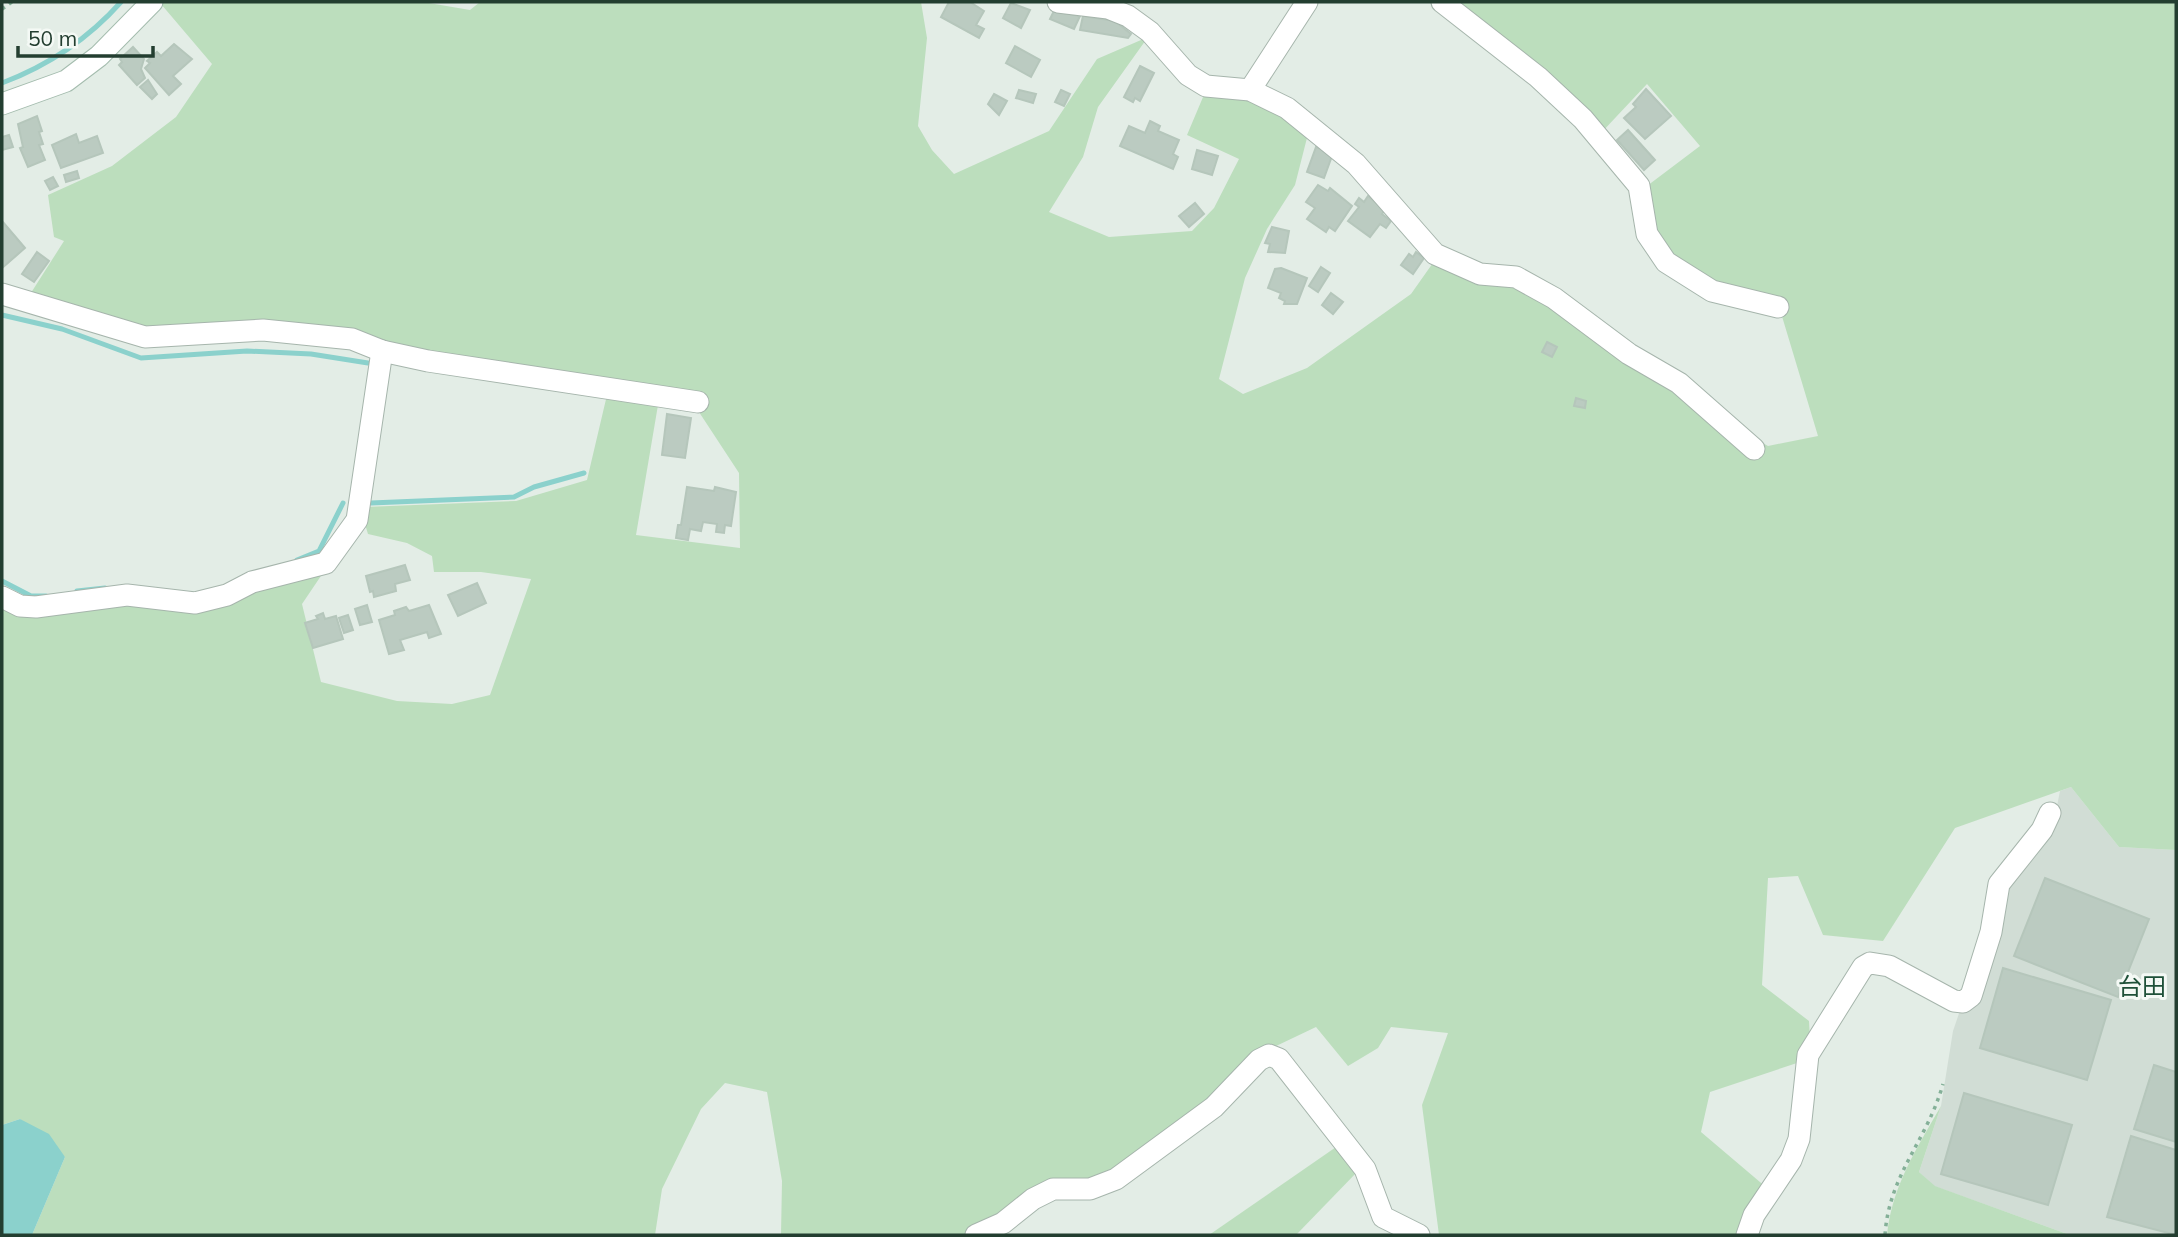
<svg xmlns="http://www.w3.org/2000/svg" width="2178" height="1237" font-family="Mulish,'Noto Sans JP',sans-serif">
<rect width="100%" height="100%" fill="#e3ede6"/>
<path fill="#d1ddd5" d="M2071,787L2119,847L2176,850V1235H2070L1934,1186L1919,1172L1941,1106L1953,1031L2003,885L2056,811L2060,791Z"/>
<g fill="#bcdebd">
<path d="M166,2H423L470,10L480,2H921L927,38L918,126L932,150L954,174L1049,131L1097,59L1148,37L1098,107L1083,157L1049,212L1109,237L1192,231L1214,208L1239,159L1187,135L1206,90L1243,94L1309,130L1295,185L1267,229L1245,278L1219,379L1243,394L1307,368L1411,294L1435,260L1530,292L1676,394L1768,446L1818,436L1781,313C1738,295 1674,277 1652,232C1646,220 1645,202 1643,189L1700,146L1647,84L1601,133L1453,2H2176V850L2119,847L2071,787L1955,828L1883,941L1823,935L1798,876L1768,878L1762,985L1809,1021L1810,1040L1803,1061L1710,1092L1701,1132L1767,1188L1742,1235H1439L1422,1105L1448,1033L1391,1027L1378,1048L1348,1066L1316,1027L1274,1047L1206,1109L1113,1174L968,1235H781L782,1181L767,1092L725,1083L701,1109L662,1189L655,1235H32L65,1157L20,1119L2,1125V602L131,599L183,607L329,564L302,604L321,682L397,701L452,704L490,695L531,579L481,572H434L432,556L407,543L368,534L364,521L365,507L516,501L587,480L607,395L658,405L636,535L740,548L739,473L699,412L419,352L142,329L29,296L64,241L54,237L48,195L112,166L176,117L212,64L161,4Z"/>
<path d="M1941,1106L1919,1172L1935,1186L2070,1235H1887C1892,1186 1917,1148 1941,1106Z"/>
<path d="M1339,1145L1359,1170L1296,1235H1209Z"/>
</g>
<path fill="#8bd1cc" d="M20,1119L49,1134L65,1157L32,1235H2V1125Z"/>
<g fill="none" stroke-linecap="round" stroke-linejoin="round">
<g stroke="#8bd1cc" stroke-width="5">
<path d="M2,83C47,66 89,38 121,2"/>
<path d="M2,315L62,329L141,358L247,351L311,354L368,363"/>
<path d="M371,503L514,497L534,487L584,473"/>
<path d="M297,560L319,551L343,503"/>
<path d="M2,581L31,596H46"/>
<path d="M77,591L105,588"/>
</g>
</g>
<g fill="#bbcbc1" stroke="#b5c6bb" stroke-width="2">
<path d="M949,2H970L984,11L976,25L984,29L979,38L941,17Z"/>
<path d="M1011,3L1030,10L1021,28L1003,18Z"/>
<path d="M1054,11L1080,16L1074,29L1050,19Z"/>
<path d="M1083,16L1115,21L1131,34L1128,38L1080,30Z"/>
<path d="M174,44L192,59L173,76L181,84L169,95L145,68L150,63L147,61L157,52L161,56Z"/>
<path d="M1015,46L1040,60L1031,77L1006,63Z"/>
<path d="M133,47L144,59L141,69L145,78L137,85L119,65L122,62L120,59Z"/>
<path d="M1140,66L1154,73L1140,101L1135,98L1133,102L1124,97Z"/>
<path d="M148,80L157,94L152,99L140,87Z"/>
<path d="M1646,89L1671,116L1645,139L1624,118L1636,107L1633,104Z"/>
<path d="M1019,90L1036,94L1033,103L1016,98Z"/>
<path d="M1061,90L1070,94L1064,106L1055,102Z"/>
<path d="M994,94L1007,101L999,115L988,104Z"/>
<path d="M37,116L42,131L39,132L43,144L39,145L45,160L28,167L20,148L23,147L18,124Z"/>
<path d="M1150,121L1160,126L1158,131L1179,140L1173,154L1178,157L1173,169L1120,146L1129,126L1145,133Z"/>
<path d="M1628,130L1655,160L1644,170L1617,140Z"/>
<path d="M76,134L79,143L97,136L103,153L61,168L52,145Z"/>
<path d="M9,135L13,147L2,150V137Z"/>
<path d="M1316,147L1333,153L1324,178L1307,172Z"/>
<path d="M1197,150L1218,156L1212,175L1192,169Z"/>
<path d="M77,171L79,178L66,182L64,175Z"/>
<path d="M53,177L58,186L50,190L45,181Z"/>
<path d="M1318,185L1328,191L1330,188L1352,206L1335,231L1329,227L1326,232L1307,219L1315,208L1306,202Z"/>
<path d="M1368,196L1385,210L1382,214L1391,221L1386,228L1380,224L1370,237L1348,221L1359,207L1355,204L1359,198L1364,202Z"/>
<path d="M1195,203L1204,214L1189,227L1179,216Z"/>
<path d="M2,221L25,248L2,268Z"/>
<path d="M1272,227L1289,231L1285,253L1268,252L1270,244L1265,243Z"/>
<path d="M37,252L49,261L34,282L22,274Z"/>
<path d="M1416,252L1424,258L1413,274L1401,265L1409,254L1413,257Z"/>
<path d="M1321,267L1330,273L1318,292L1309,286Z"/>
<path d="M1281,268L1307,278L1297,304H1284L1285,301L1279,298L1281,293L1268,288L1275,269Z"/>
<path d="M1331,293L1343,302L1333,314L1322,305Z"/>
<path d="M1547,342L1557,347L1552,357L1542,352Z"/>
<path d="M1576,398L1586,401L1585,408L1574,406Z"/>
<path d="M667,414L691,418L685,458L662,455Z"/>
<path d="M687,487L714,491L715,487L736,492L731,526L725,525L724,533L716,532L717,524L703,522L701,531L690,529L688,540L676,538L678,525H681Z"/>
<path d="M405,565L410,580L395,584L396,591L374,597L373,591L370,592L366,576Z"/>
<path d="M477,583L486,603L458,616L448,595Z"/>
<path d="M367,605L372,622L360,625L355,609Z"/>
<path d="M429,605L441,634L429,638L427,632L400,640L404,650L389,654L379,620L395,615L394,611L406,607L409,611Z"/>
<path d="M323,613L325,619L336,616L343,639L313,648L305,623L318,619L316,616Z"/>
<path d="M348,615L353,630L344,633L339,618Z"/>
<path d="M2045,878L2149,919L2118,997L2014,956Z"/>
<path d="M2003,968L2111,1000L2087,1080L1980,1048Z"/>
<path d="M2154,1065L2176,1072V1142L2134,1129Z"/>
<path d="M1964,1093L2072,1125L2048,1205L1941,1174Z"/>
<path d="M2131,1136L2176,1150V1235L2107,1217Z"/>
</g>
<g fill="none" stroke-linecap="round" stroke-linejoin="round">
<g stroke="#a6b5ac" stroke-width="23">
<g id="street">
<path d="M1058,2L1108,8L1128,16L1150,32L1188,75L1206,86L1250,90L1287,108L1356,164L1435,254L1480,274L1516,277L1554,298L1629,354L1679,383L1754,449"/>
<path d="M1442,2L1538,77L1583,119L1639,186L1647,234L1666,262L1712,291L1778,307"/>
<path d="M1250,90L1307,2"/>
<path d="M2,294L145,337L263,330L352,339L382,351L428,361L698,402"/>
<path d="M2,597L20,606L36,607L127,595L195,603L227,595L252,582L326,563L357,520L382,351"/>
<path d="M976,1235L1003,1223L1033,1199L1053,1189H1090L1116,1179L1214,1107L1259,1060L1269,1055L1279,1059L1365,1169L1383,1217L1419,1235"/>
<path d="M1747,1235L1754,1215L1791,1160L1799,1139L1808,1055L1863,967L1870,963L1889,966L1954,1001L1963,1002L1971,996L1991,932L1999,884L2042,830L2050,813"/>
</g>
</g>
<g stroke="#a4bcae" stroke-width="23">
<path id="secondary" d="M2,104L66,81L99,56L152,2"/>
</g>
<g stroke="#84b098" stroke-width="3.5" stroke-dasharray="3.5 5" stroke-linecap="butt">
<path d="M2,9L12,2"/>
<path d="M1885,1235C1889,1174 1927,1141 1943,1084"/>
</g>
<use href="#street" stroke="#fff" stroke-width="21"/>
<use href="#secondary" stroke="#fff" stroke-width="21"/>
</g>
<g text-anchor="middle" stroke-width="6" stroke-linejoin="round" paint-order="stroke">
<g font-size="24" fill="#1e5038" stroke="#f4f9f5">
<text x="2142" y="995">台田</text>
</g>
</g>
<rect width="2178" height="1237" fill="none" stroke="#233e30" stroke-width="7"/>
<path d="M18 46v10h135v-10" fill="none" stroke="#233e30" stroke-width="3.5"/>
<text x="28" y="46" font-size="21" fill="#233e30" stroke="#f4f9f5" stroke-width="5" paint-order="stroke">50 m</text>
</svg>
